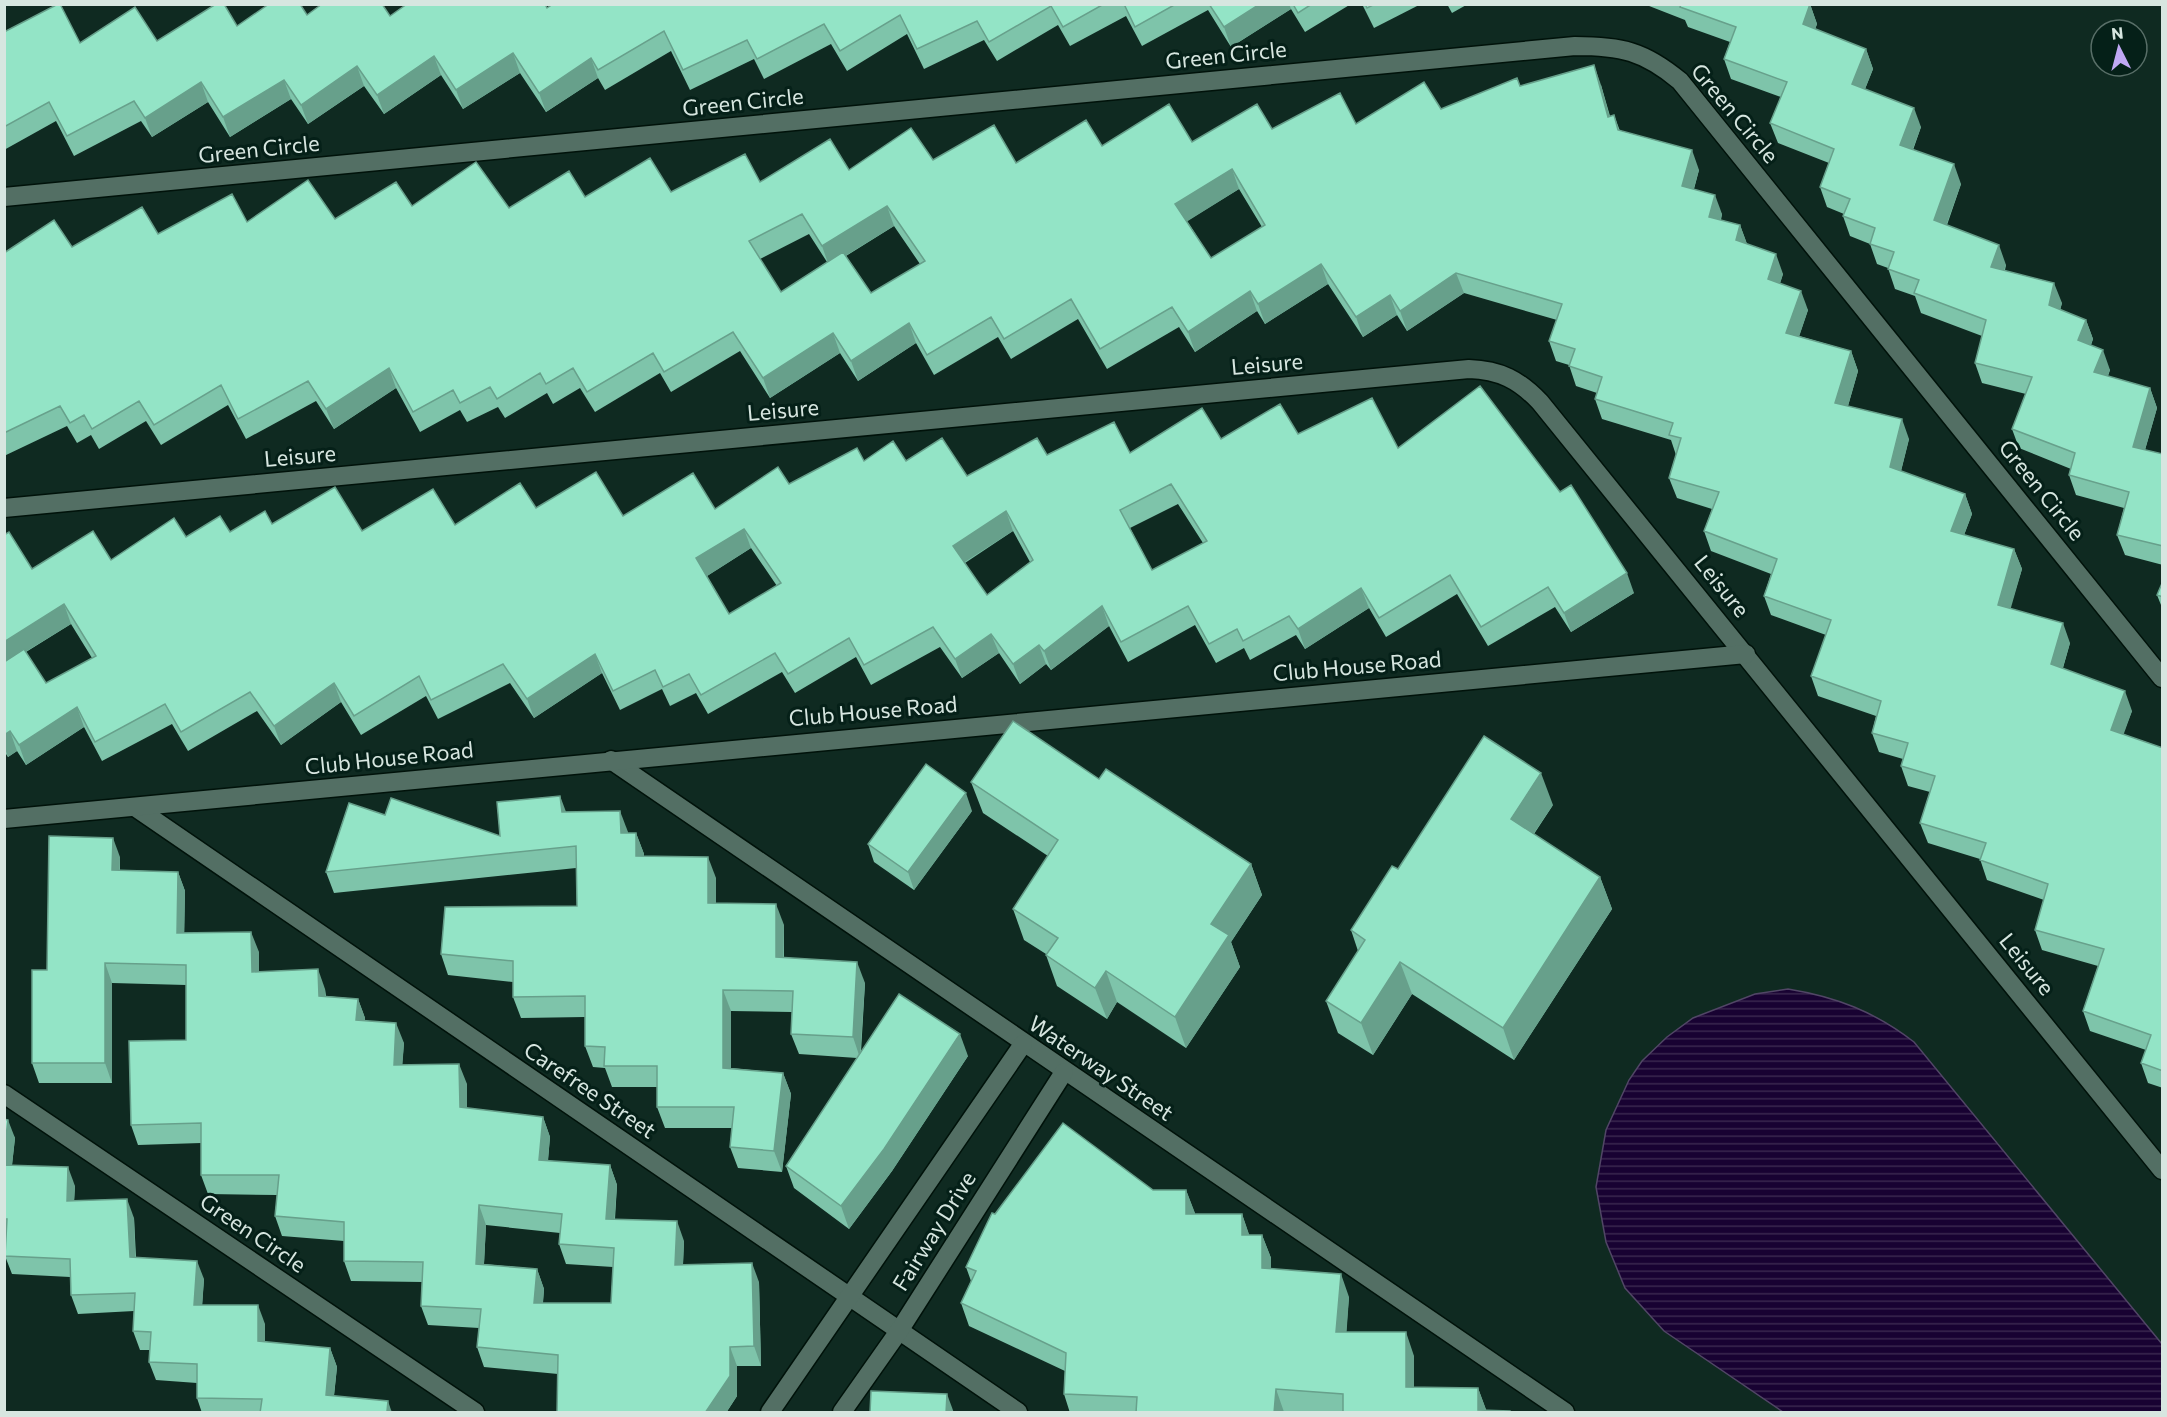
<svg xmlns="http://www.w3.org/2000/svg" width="2167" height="1417" font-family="Commissioner,sans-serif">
<defs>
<pattern id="water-rules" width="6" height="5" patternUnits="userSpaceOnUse" patternTransform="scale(1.5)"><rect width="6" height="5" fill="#180232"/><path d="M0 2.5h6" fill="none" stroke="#39274f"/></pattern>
</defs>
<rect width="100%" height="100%" fill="#0f2a21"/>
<path fill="url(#water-rules)" stroke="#514666" stroke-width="1.5" d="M1788,989C1837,997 1875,1012 1914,1042L2162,1344V1412H1783L1664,1331L1625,1288L1606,1242L1596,1187L1606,1130L1629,1080L1642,1061L1667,1037L1693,1018L1755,994Z"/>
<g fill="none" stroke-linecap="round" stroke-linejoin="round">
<g stroke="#00120a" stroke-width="21">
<g id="minor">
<path d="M4,197L1575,46C1621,46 1644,51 1680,81L2162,678"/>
<path d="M4,508L1469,369C1500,370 1519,380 1540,402L2162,1170"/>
<path d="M611,760L1565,1412"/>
<path d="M135,807L1018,1412"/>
<path d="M4,819L1746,654"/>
<path d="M4,1094L475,1412"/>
<path d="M770,1412L1023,1044"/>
<path d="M842,1412L899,1331L1064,1072"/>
</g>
</g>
<use href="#minor" stroke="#536f64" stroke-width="18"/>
</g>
<g fill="#7ec4aa" fill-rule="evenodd">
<path d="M553,4H1351L1305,32L1291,9L1231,47L1208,10L1142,46L1126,16L1070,46L1058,25L997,61L984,40L924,69L907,34L847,71L831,44L764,79L754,59L690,90L671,51L605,90L598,78L546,112L520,73L463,109L441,75L384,114L364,86L308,124L291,99L230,137L208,102L152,137L141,121L74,156L56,121L4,150V32L80,43L157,41L237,26L307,15L390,16L547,8Z"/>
<path d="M1362,4H1421L1374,28Z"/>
<path d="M1447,4H1468L1452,13Z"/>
<path d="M1644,4H1810L1817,24L1815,29L1866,49L1873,69L1865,89L1921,127L1913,150L1961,184L1947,225L2006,265L2005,270L2062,303L2060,310L2086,320L2093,339L2091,345L2110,370L2108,376L2150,388L2157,408L2145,450L2163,454V565L2125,555L2117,535L2124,508L2076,495L2069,475L2071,469L2019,448L2012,429L2026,394L1982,383L1975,363L1982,336L1921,313L1915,296L1895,289L1888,268L1877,264L1870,244L1850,236L1843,216L1844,214L1827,207L1820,187L1829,163L1778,143L1770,123L1781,97L1731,79L1724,59L1730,42L1688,27L1685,20Z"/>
<path d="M1601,85L1610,116L1614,115L1620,131L1699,170L1694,189L1722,214L1721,220L1740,225L1747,244L1783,274L1780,283L1808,310L1799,336L1851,351L1858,371L1848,406L1909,439L1901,471L1965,494L1972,514L1964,535L2014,549L2022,569L2010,608L2070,643L2063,668L2132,711L2123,734L2163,748V1088L2148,1083L2141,1063L2146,1050L2090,1031L2083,1011L2098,966L2042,950L2035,930L2044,900L1987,880L1980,859L1928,843L1920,823L1930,792L1908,786L1901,766L1903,759L1879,752L1872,733L1876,716L1818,696L1811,676L1826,635L1771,615L1764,596L1771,574L1711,551L1704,531L1712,509L1677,498L1669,478L1676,455L1671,440L1602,419L1595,399L1597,393L1576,386L1569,365L1556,361L1549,341L1557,320L1464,293L1407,331L1397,315L1363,337L1328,284L1265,324L1257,311L1195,352L1179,327L1107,369L1078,319L1011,359L998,337L934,375L916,343L858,381L840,353L770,398L740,351L671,392L660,373L595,412L580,388L553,404L547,393L505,418L498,407L467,422L460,410L420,432L396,388L334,429L316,401L246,439L228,405L161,445L146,421L99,449L91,435L77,443L67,426L4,456V253L72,247L158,234L247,222L335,219L412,206L509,208L585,197L671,192L933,160L1016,163L1102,146L1192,142L1272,129L1356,124L1441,109L1520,86ZM1239,189L1262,227L1211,258L1187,221ZM894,226L920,264L871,293L846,256ZM809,234L827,262L781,292L760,259Z"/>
<path d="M1298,434L1398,448L1634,593L1571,632L1555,607L1488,646L1457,594L1386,637L1369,608L1305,649L1296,635L1250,660L1244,648L1216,663L1195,625L1128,662L1109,626L1051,670L1046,664L1020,684L999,653L962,678L940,647L871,685L856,657L795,693L782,672L708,714L696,693L670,706L662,689L620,710L602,673L534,718L510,683L438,719L426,696L361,735L341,702L281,745L257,711L188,751L172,724L102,761L84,727L26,765L17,751L8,757L4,751V535L32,569L111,560L186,537L230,532L272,524L362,531L455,525L536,508L623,516L715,509L864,461H906L967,476L1047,455L1130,453L1221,439ZM1178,504L1203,543L1152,570L1130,528ZM1013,531L1030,562L987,595L965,563ZM751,548L777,586L729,614L707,576ZM71,624L92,658L46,683L26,652Z"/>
<path d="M2163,581V610L2157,595Z"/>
<path d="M1099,779L1251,864L1262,895L1231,942L1240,967L1186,1048L1117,1002L1107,1019L1057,986L1046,955V954L1024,940L1013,909L1048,856L983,813L971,782Z"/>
<path d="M1553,805L1534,834L1600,877L1612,909L1514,1060L1412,994L1373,1055L1338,1033L1326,1001L1358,951L1351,930L1398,869Z"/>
<path d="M972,811L914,890L874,862L868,844Z"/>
<path d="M566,812L628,832V833H636L644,854V856L716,878V903L784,925V958L865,983L861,1052L968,1056L892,1171L849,1229L794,1188L786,1166L857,1058L799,1054L791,1034L792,1012L731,1011V1068L783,1073L791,1094L782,1172L738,1168L730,1147L732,1128H665L657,1107V1087H612L605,1068L593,1067L585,1046V1017L521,1018L513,997V982L448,975L441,954L577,906L576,868L334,893L326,872L385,815L500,836Z"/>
<path d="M120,857V870L178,872L185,891L184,933L259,952V972L325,989L326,996L358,999L365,1018V1021L404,1043L402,1065L467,1084V1108L543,1117L550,1137L548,1161L610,1165L617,1185L615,1219L684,1241L683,1265L759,1282L761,1366H737V1396L726,1413H557L558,1374L484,1367L477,1347L479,1328L428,1325L421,1306L422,1282L351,1281L344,1261V1241L282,1236L275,1216L277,1195L208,1194L201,1175V1143L138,1145L131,1125L186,1040V985L112,983V1083H39L32,1063L47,970ZM486,1225L560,1233L559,1244L566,1264L613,1267L611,1303H543L544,1289L537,1269L484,1264Z"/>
<path d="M4,1119L15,1138L12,1165L75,1186L74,1201L134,1218L136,1257L204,1279L202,1305L265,1324V1342L330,1348L337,1367L334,1396L392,1412L402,1413H202L197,1398V1383L156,1380L149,1362L150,1350H140L133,1331L134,1311L78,1314L71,1295L70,1277L12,1274L5,1256L6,1237H4Z"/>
<path d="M1153,1190H1186L1195,1214H1242L1249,1235H1262L1271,1258V1268L1349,1297L1346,1332L1414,1356V1387L1478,1388L1486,1410L1511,1413H1070L1064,1394L1065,1371L969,1326L961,1303L971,1281L966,1267L995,1214Z"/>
</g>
<g fill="#67a08b">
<path d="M1260,4H1289L1291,9L1231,47L1224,27Z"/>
<path d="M1810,4L1817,24L1810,44L1803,24Z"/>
<path d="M1866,49L1873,69L1859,104L1852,84Z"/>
<path d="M513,53L520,73L463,109L456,90Z"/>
<path d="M434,56L441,75L384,114L377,95Z"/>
<path d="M591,58L598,78L546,112L539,93Z"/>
<path d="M1594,65L1601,85L1615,136L1608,117Z"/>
<path d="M357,66L364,86L308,124L301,105Z"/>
<path d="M284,80L291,99L230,137L223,117Z"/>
<path d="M201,82L208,102L152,137L145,118Z"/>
<path d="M1914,108L1921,127L1907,165L1900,145Z"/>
<path d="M1692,150L1699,170L1689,206L1682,186Z"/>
<path d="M1954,164L1961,184L1941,240L1934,220Z"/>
<path d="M1232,169L1239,189L1183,224L1175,204Z"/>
<path d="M1715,195L1722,214L1716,236L1709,217Z"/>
<path d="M887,206L894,226L829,266L822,246Z"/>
<path d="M1740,225L1747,244L1736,240Z"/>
<path d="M1999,245L2006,265L1998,286L1991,267Z"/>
<path d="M1776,254L1783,274L1775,299L1768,279Z"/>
<path d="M1321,264L1328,284L1265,324L1258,304Z"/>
<path d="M1456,273L1464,293L1407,331L1400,311Z"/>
<path d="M2054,283L2062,303L2056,325L2049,305Z"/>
<path d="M1250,291L1257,311L1195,352L1188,332Z"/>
<path d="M1801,291L1808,310L1794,352L1786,333Z"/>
<path d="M1390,295L1397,315L1363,337L1356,317Z"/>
<path d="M2086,320L2093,339L2085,360L2078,340Z"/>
<path d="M909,323L916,343L858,381L851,361Z"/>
<path d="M833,333L840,353L770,398L763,378Z"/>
<path d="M2103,350L2110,370L2101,392L2094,372Z"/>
<path d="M1851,351L1858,371L1843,423L1835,403Z"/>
<path d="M389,368L396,388L334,429L326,409Z"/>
<path d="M2150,388L2157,408L2140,467L2133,447Z"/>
<path d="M1902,419L1909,439L1897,487L1890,467Z"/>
<path d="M1965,494L1972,514L1958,551L1951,531Z"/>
<path d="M1006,511L1013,531L960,565L953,546Z"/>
<path d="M744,529L751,548L704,578L696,558Z"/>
<path d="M2014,549L2022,569L2006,625L1998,605Z"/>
<path d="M1627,573L1634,593L1571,632L1564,613Z"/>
<path d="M1361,588L1369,608L1305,649L1298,629Z"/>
<path d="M64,604L71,624L4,665V642Z"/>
<path d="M1102,606L1109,626L1051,670L1044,651Z"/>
<path d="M2063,623L2070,643L2058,684L2051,664Z"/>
<path d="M991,634L999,653L962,678L955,659Z"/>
<path d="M1039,645L1046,664L1020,684L1013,664Z"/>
<path d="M595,654L602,673L534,718L527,699Z"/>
<path d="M334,683L341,702L281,745L274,726Z"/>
<path d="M2125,691L2132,711L2118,750L2111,730Z"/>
<path d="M77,707L84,727L26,765L19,745Z"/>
<path d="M10,731L17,751L8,757L4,746V735Z"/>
<path d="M1541,773L1553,805L1522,851L1511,819Z"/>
<path d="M966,793L972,811L914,890L908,872Z"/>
<path d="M560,796L568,817L562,812Z"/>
<path d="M620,811L628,832L629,854L621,833Z"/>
<path d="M636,833L644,854V877L636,856Z"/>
<path d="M113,838L120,857L119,890L112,870Z"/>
<path d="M708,857L716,878V924L708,903Z"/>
<path d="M1251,864L1262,895L1231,942L1240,967L1186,1048L1175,1017L1211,924Z"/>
<path d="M178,872L185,891L184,953L177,933Z"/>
<path d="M1600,877L1612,909L1514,1060L1503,1028Z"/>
<path d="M776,904L784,925L783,978L776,957Z"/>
<path d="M251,932L259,952V992L252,972Z"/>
<path d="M857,962L865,983L860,1058L853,1037Z"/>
<path d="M1400,962L1412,994L1373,1055L1361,1023Z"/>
<path d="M105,963L112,983V1083L105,1063Z"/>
<path d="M318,969L325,989L326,1016L319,996Z"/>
<path d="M1106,971L1117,1002L1107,1019L1095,988Z"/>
<path d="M723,990L731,1011V1088L723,1068Z"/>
<path d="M358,999L365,1018L363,1040L356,1020Z"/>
<path d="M396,1023L404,1043L401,1085L394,1065Z"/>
<path d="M960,1034L968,1056L892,1171L849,1229L841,1206Z"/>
<path d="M459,1064L467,1084V1127L460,1107Z"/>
<path d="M783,1073L791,1094L782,1172L774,1151Z"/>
<path d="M543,1117L550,1137L546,1180L539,1160Z"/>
<path d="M8,1120L15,1138L10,1183L4,1168V1153Z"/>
<path d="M610,1165L617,1185L613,1239L606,1219Z"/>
<path d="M68,1167L75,1186L73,1220L67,1201Z"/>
<path d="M1186,1190L1195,1213V1238L1186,1214Z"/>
<path d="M127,1199L134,1218L136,1276L130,1257Z"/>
<path d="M479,1205L486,1225L483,1283L476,1264Z"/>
<path d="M1242,1214L1250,1237L1242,1235Z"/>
<path d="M677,1221L684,1241L682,1285L675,1265Z"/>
<path d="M1262,1235L1271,1258V1291L1262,1268Z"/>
<path d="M197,1261L204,1279L201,1324L194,1305Z"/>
<path d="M752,1263L759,1282L761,1366L754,1346Z"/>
<path d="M537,1269L544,1289L541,1323L534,1303Z"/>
<path d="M1341,1274L1349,1297L1345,1355L1336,1332Z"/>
<path d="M258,1305L265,1324V1360L258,1341Z"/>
<path d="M1406,1332L1414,1356V1410L1406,1387Z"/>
<path d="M730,1347L737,1366V1396L726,1413H705Z"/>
<path d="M330,1348L337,1367L332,1413L326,1395Z"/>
<path d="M1478,1388L1487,1412L1478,1410Z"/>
<path d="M1276,1389L1284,1412V1413H1274Z"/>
<path d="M947,1394L954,1413H946Z"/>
<path d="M388,1401L392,1413L387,1411Z"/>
</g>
<g fill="#93e4c6" stroke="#67a08b" stroke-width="1.5" fill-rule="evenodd">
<path d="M58,4H60L80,43L135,7L157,41L216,4H224L237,26L269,4H300L307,15L322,4H382L390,16L407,4H545L547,8L553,4H1104L1063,27L1051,6L989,42L977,21L917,49L900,15L840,51L824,24L757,59L747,40L683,70L664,31L598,70L591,58L539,93L513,53L456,90L434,56L377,95L357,66L301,105L284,80L223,117L201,82L145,118L134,101L67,136L49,102L4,127V32Z"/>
<path d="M1124,4H1176L1135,27Z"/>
<path d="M1209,4H1260L1224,27Z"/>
<path d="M1293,4H1312L1298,13Z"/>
<path d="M1365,4H1375L1367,8Z"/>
<path d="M1681,4H1810L1803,24L1866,49L1852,84L1914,108L1900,145L1954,164L1934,220L1999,245L1991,267L2054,283L2049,305L2086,320L2078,340L2103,350L2094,372L2150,388L2133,447L2163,454V546L2117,535L2129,492L2069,475L2075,453L2012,429L2032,377L1975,363L1986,320L1914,293L1919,280L1888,269L1894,252L1870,244L1875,228L1843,216L1850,199L1820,187L1834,149L1770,123L1787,82L1724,59L1736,27L1680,7Z"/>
<path d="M1594,65L1608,117L1614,115L1618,130L1692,150L1682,186L1715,195L1709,217L1740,225L1736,240L1776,254L1768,279L1801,291L1786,333L1851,351L1835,403L1902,419L1890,467L1965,494L1951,531L2014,549L1998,605L2063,623L2051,664L2125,691L2111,730L2163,748V1071L2141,1063L2151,1035L2083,1011L2104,949L2035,930L2048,884L1980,860L1986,843L1920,823L1935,776L1901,766L1908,743L1872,733L1881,701L1811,676L1831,620L1764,596L1777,559L1704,531L1719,492L1669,478L1681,438L1669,435L1673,423L1595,399L1602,377L1569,366L1575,349L1549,341L1562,304L1456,273L1400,311L1390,295L1356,317L1321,264L1258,304L1250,291L1188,332L1172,307L1100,349L1071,299L1004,339L991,317L927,355L909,323L851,361L833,333L763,378L733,332L664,372L653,353L587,392L573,368L546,384L540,373L497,399L490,387L460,403L453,390L413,412L389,368L326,409L308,381L238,419L221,385L154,425L139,401L92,429L84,415L70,423L60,406L4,433V253L54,220L72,247L142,207L158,234L232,194L247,222L308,180L335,219L396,182L412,206L476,162L509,208L569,171L585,197L650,158L671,192L745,154L760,182L830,139L849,170L911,128L933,160L994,125L1016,163L1086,120L1102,146L1169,104L1192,142L1257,104L1272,129L1340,93L1356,124L1424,82L1441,109L1517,78L1520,86ZM1232,169L1265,225L1211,258L1175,204ZM887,206L925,261L871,293L843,252L781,292L749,241L802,214L822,246Z"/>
<path d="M1480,386L1560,492L1571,485L1627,573L1564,613L1548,587L1481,627L1450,575L1379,618L1361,588L1298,629L1289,616L1243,641L1237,629L1209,644L1188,606L1121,642L1102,606L1044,651L1039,645L1013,664L991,634L955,659L933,627L864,665L849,638L788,674L775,653L701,695L689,674L663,687L655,670L613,691L595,654L527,699L503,664L431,700L419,676L354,716L334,683L274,726L250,692L181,732L165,704L95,742L77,707L19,745L10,731L4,735V662L24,649L46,683L96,656L64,604L4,642V535L9,532L32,569L93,531L111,560L174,518L186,537L220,516L230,532L265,511L272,524L335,487L362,531L433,489L455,525L520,483L536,508L596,472L623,516L693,473L715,509L778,467L789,484L857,448L864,461L893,441L906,461L942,438L967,476L1037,438L1047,455L1114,422L1130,453L1202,408L1221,439L1280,404L1298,434L1372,398L1398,448ZM1171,484L1207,541L1152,570L1120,510ZM1006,511L1033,560L987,595L953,546ZM744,529L781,583L729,614L696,558Z"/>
<path d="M2163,581V597L2157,595Z"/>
<path d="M1013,721L1099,779L1106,769L1251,864L1211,924L1229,935L1175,1017L1106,971L1095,988L1046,955L1058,938L1013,909L1058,840L971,782Z"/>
<path d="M1484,736L1541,773L1511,819L1600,877L1503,1028L1400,962L1361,1023L1326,1001L1365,940L1351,930L1392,866L1398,869Z"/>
<path d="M926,764L966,793L908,872L868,844Z"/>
<path d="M560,796L562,812L620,811L621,833H636V856L708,857V903L776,904V957L857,962L853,1037L791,1034L793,991L723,990V1068L783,1073L774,1151L730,1147L734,1107H657V1066H604L605,1047L585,1046V996L513,997V961L441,954L445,907L577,906L576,846L326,872L349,803L385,815L391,798L500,836L497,802Z"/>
<path d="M49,836L113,838L112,870L178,872L177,933L251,932L252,972L318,969L319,996L358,999L356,1020L396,1023L394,1065L459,1064L460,1107L543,1117L539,1160L610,1165L606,1219L677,1221L675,1265L752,1263L754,1346L730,1347V1376L705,1413H557L558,1355L477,1347L481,1309L421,1306L423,1262L344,1261V1222L275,1216L279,1175H201V1123L131,1125L129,1041L186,1040V965L105,963V1063H32V970H47ZM479,1205L562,1214L559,1244L614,1248L611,1303H534L537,1269L476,1264Z"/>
<path d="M899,994L960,1034L884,1149L841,1206L786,1166Z"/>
<path d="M4,1119L8,1120L4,1153Z"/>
<path d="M1063,1123L1153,1190H1186V1214H1242V1235H1262V1268L1341,1274L1336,1332H1406V1387L1478,1388V1410L1510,1411V1413H1343V1394L1276,1389L1274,1413H1136L1137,1397L1064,1394L1066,1353L961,1303L976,1271L966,1267L992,1213L995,1214Z"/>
<path d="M4,1165L68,1167L67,1201L127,1199L130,1257L197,1261L194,1305H258V1341L330,1348L326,1395L388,1401L387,1411L402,1413H260L262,1399L197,1398V1364L149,1362L151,1332L133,1331L135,1293L71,1295L70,1259L5,1256L7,1219H4Z"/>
<path d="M871,1391L947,1394L946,1413H870Z"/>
</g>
<g text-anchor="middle" stroke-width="6" stroke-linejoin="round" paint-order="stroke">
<g font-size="22" fill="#d7e6e0" stroke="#052018">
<text transform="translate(1226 55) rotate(-6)" y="8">Green Circle</text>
<text transform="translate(743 102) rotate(-6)" y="8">Green Circle</text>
<text transform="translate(1735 113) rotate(50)" y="8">Green Circle</text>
<text transform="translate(259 149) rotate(-6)" y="8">Green Circle</text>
<text transform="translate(1267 364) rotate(-5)" y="8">Leisure</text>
<text transform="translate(783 410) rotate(-5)" y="8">Leisure</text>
<text transform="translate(300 456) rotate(-5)" y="8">Leisure</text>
<text transform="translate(2042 490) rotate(51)" y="8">Green Circle</text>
<text transform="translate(1722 586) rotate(51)" y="8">Leisure</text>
<text transform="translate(1357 666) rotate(-5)" y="8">Club House Road</text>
<text transform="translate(873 711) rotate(-5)" y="8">Club House Road</text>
<text transform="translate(389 758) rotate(-6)" y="8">Club House Road</text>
<text transform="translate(2027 964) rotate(51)" y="8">Leisure</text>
<text transform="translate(1101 1068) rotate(34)" y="8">Waterway Street</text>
<text transform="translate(590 1090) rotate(34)" y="8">Carefree Street</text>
<text transform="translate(934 1231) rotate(-58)" y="8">Fairway Drive</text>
<text transform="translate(253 1233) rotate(34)" y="8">Green Circle</text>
</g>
</g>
<rect width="2167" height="1417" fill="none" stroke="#d7e6e0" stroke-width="12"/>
<g transform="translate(2119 48) rotate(354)"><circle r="28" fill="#052018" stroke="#596f68" stroke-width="1.5"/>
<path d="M0-4.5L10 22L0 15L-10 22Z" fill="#c0a8f4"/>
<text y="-9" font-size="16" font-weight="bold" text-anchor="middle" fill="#d7e6e0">N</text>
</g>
</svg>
